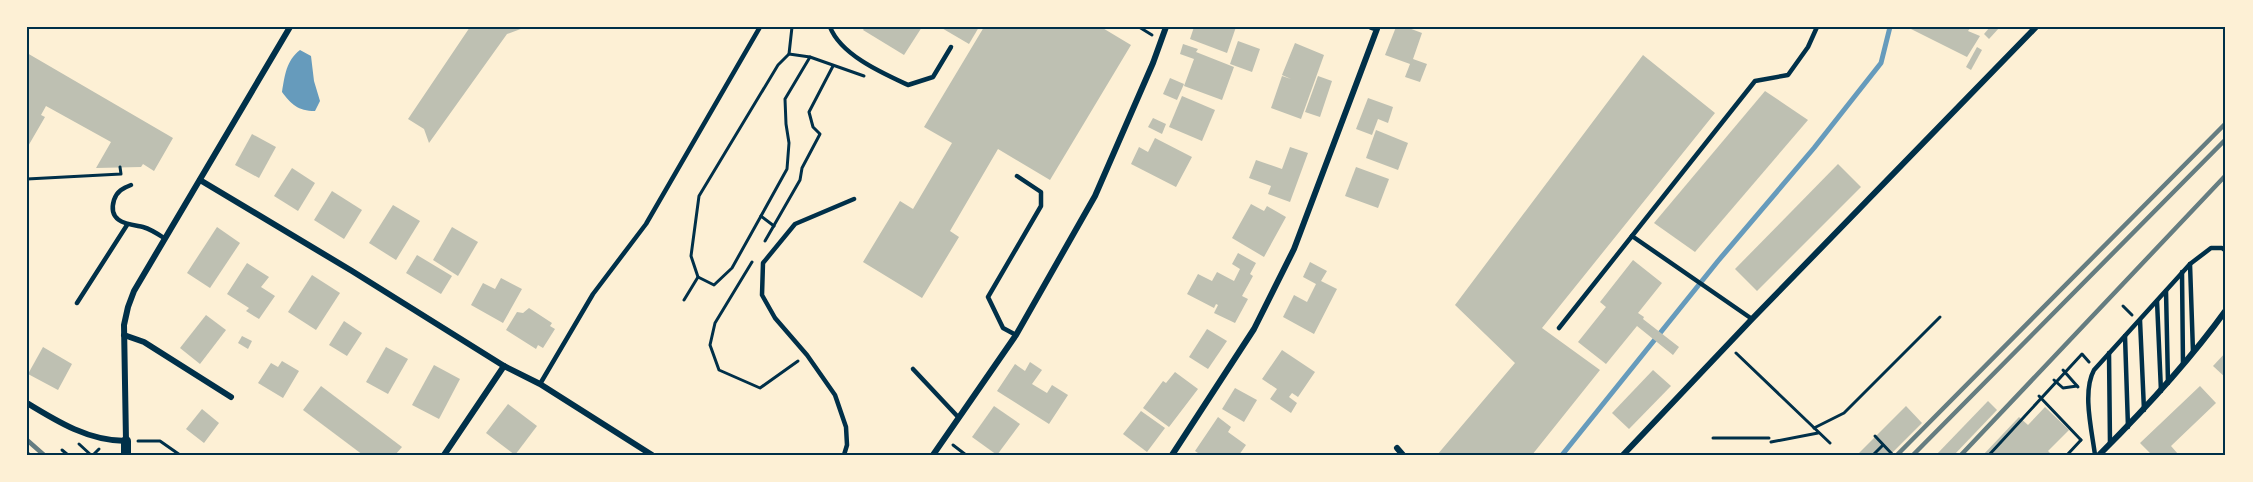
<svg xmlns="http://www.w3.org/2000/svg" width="2253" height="482" font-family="'Nunito Sans',sans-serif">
<rect width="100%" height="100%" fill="#fdf0d5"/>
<path fill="#669bbc" d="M300,50L311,56L314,81L320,101L315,111C298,111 291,104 282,92C285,75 286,61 300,50Z"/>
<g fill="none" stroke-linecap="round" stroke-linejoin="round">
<path stroke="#669bbc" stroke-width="5" d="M1562,455L1718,261L1814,148L1881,63L1890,27"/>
</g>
<g fill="#bec0b2">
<path d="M470,27H526L507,34L429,143L424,129L408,119Z"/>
<path d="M865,27H922L904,55L863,30Z"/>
<path d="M940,27H979L969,44Z"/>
<path d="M984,27H1101L1131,45L1050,180L998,149L950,231L959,237L922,298L863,262L900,201L913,209L952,143L924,127Z"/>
<path d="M1194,27H1236L1227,53L1190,39Z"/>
<path d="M1396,27H1406L1422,33L1413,59L1427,64L1420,82L1405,77L1410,64L1385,55Z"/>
<path d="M1907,27H1971L1968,31L1980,36L1967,57Z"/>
<path d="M1990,27H2000L1989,39L1984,34Z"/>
<path d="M1238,41L1260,49L1252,72L1230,64Z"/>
<path d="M1295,43L1324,55L1301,119L1271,108L1282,76L1291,79L1282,75Z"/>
<path d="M1183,44L1198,49L1196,52L1234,67L1222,100L1184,86L1194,59L1180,54Z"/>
<path d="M1977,47L1982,50L1971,70L1966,67Z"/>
<path d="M27,53L173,138L154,171L143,164L141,167L96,168L111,142L46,106L41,115L45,117L27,148Z"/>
<path d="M1643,55L1715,113L1542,328L1600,370L1532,455H1437L1515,363L1455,305Z"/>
<path d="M1318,76L1332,81L1320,117L1305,112Z"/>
<path d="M1170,78L1184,84L1177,100L1163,94Z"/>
<path d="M1765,91L1808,120L1695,252L1654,223Z"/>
<path d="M1182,96L1215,110L1202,141L1169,127Z"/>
<path d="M1368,98L1393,107L1388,123L1378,119L1372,135L1356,129Z"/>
<path d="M1153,118L1166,124L1162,134L1148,127Z"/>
<path d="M1376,130L1408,143L1398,170L1366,158Z"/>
<path d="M252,134L276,147L259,178L235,165Z"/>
<path d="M1155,138L1192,157L1176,187L1131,164L1139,147L1148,152Z"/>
<path d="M1290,147L1308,153L1290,202L1268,194L1271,186L1249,178L1256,160L1282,169Z"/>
<path d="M1838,164L1861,187L1757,291L1735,269Z"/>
<path d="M1356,167L1389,179L1378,208L1345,196Z"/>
<path d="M292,168L315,183L298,211L274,196Z"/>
<path d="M332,191L362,210L344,239L314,220Z"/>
<path d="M1251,204L1264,211L1267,206L1286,217L1264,257L1232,238Z"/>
<path d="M393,205L420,221L396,260L369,243Z"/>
<path d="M217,227L240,243L210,288L187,273Z"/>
<path d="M452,227L478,242L458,276L433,260Z"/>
<path d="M1238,253L1256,263L1250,274L1253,276L1242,296L1248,299L1235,323L1214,313L1218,305L1216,304L1214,308L1187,294L1198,274L1212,281L1217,272L1234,281L1240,269L1232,264Z"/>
<path d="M417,255L452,276L441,294L406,273Z"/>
<path d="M1633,260L1662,283L1638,313L1644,317L1643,319L1679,347L1673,355L1637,326L1606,364L1578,342L1606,307L1600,302Z"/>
<path d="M1310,262L1327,271L1321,281L1337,289L1314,334L1283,317L1294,295L1307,302L1316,284L1303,277Z"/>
<path d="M247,263L269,277L261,287L275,296L259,319L246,311L249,308L227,294Z"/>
<path d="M312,275L340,293L316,330L288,312Z"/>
<path d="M501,278L522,289L503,323L471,305L483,283L495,289Z"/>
<path d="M529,308L552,323L550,326L555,329L543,348L538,345L536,349L506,330L517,312L523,313Z"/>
<path d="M206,315L226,330L200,364L180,348Z"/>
<path d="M344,321L362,333L347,356L329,345Z"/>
<path d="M1207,329L1227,341L1208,369L1189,357Z"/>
<path d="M242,336L252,341L248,349L238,343Z"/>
<path d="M43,347L72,364L58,390L28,374Z"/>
<path d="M386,347L408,359L388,394L366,382Z"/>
<path d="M1282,350L1315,372L1298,397L1292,393L1289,397L1297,403L1291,413L1270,399L1277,389L1262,379Z"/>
<path d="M2226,352V378L2213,366Z"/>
<path d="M282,361L299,371L283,398L258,383L271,363L278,367Z"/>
<path d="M1030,362L1042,370L1032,384L1047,393L1052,385L1068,395L1049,424L997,391L1015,364L1025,371Z"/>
<path d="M434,365L460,379L439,419L412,405Z"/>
<path d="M1653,370L1671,386L1629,429L1612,413Z"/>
<path d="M1175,372L1198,389L1169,427L1143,408L1163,381L1166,383Z"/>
<path d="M321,386L402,447L395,455H363L303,410Z"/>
<path d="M2200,386L2216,403L2171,446L2178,454L2177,455H2152L2140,443Z"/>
<path d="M1235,388L1257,400L1244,422L1222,409Z"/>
<path d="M1988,401L1997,410L1954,455H1936Z"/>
<path d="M508,404L537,426L515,455L486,433Z"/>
<path d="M994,406L1020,424L997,455L972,437Z"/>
<path d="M1906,406L1922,423L1890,455H1857Z"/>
<path d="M2045,407L2069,430L2048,451L2052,455H1983L2019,417L2028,425Z"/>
<path d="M202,409L219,423L204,443L186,429Z"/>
<path d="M1141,411L1165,428L1147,452L1123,434Z"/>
<path d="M1218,417L1231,427L1228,432L1246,445L1239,455H1201L1195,451Z"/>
</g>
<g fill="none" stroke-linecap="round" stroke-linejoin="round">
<g stroke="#003049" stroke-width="3">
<path d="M792,27L789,54L810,57L864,76"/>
<path d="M1139,27L1152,35"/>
<path d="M27,179L121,174L120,167"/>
<path d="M761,216L787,169L789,143L786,124L785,99L810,57"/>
<path d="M765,241L800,180L802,168L820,134L813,127L809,112L833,66"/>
<path d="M752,262L715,323L710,345L719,370L760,388L798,361"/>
<path d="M698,277L691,256L699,196L778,65L789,54"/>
<path d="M684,300L698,277L714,285L732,268L761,216L774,226"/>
<path d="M2123,306L2132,315"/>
<path d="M1736,353L1830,443"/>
<path d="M2063,370L2078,387"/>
<path d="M2054,380L2063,388L2077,386"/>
<path d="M2039,396L2081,440"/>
<path d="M1814,428L1844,413L1940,317"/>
<path d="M1875,436L1892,454"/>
<path d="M1713,438H1769"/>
<path d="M138,441H160L180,455"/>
<path d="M1771,442L1818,433"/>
<path d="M79,444L91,455"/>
<path d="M953,445L966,455"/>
<path d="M62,450L68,455"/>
<path d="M93,455L99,449"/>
<path d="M1873,455L1883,445"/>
<path d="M1989,455L2082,354L2089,362"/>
<path d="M2067,455L2081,440"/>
</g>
<g stroke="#003049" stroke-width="4.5">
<path d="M830,27C841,55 882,73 908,85L933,77L951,47"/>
<path d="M131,185C123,188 117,191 114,200C107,223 129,224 143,227C150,229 158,234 164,238"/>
<path d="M1632,236L1755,81L1788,75L1808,47L1817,27"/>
<path d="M2190,264L2193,352"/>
<path d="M2182,272L2183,365"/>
<path d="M2166,291L2168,383"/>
<path d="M2157,301L2161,391"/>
<path d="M77,303L127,225"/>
<path d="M2140,320L2144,410"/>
<path d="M1559,328L1632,236L1752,319"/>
<path d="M1016,335L1003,328L988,297L1041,206V192L1017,176"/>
<path d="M2125,336L2128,427"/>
<path d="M2109,353L2110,444"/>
<path d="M913,369L959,418"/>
<path d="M540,384L593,294L646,224L760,27"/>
<path d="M844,455L847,445L846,427L835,395L807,355L775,318L762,295L763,263L795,224L854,199"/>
<path d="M2095,455C2092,431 2082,392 2094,370L2190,264L2211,248H2222L2226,251"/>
</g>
<g stroke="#003049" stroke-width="6">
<path d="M200,180L352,271L504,366L540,384L652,455"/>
<path d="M124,335L144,342L231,397"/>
<path d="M27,403C58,422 89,441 126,441L124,325L128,307L134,291L290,27"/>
<path d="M1397,448L1403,455"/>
<path d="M444,455L504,366"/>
<path d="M933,455L1016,335L1095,196L1153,63L1166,27"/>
<path d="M1172,455L1254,329L1294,249L1377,29L1371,27"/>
<path d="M1623,455L1752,319L2036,27"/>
<path d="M2099,455C2145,409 2188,363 2226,310"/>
</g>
<path stroke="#003049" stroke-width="10" d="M126,455V441"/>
<g stroke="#657d81" stroke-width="4.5">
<path d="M27,440L44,455"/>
<path d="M27,453L29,455"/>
<path d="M1897,455L2226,123"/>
<path d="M1913,455L2226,139"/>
<path d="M1961,455L2226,175"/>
</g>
</g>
<rect width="2253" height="482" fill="none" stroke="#fdf0d5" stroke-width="57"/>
<rect x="28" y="28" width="2196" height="426" fill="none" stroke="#003049" stroke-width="2"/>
</svg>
